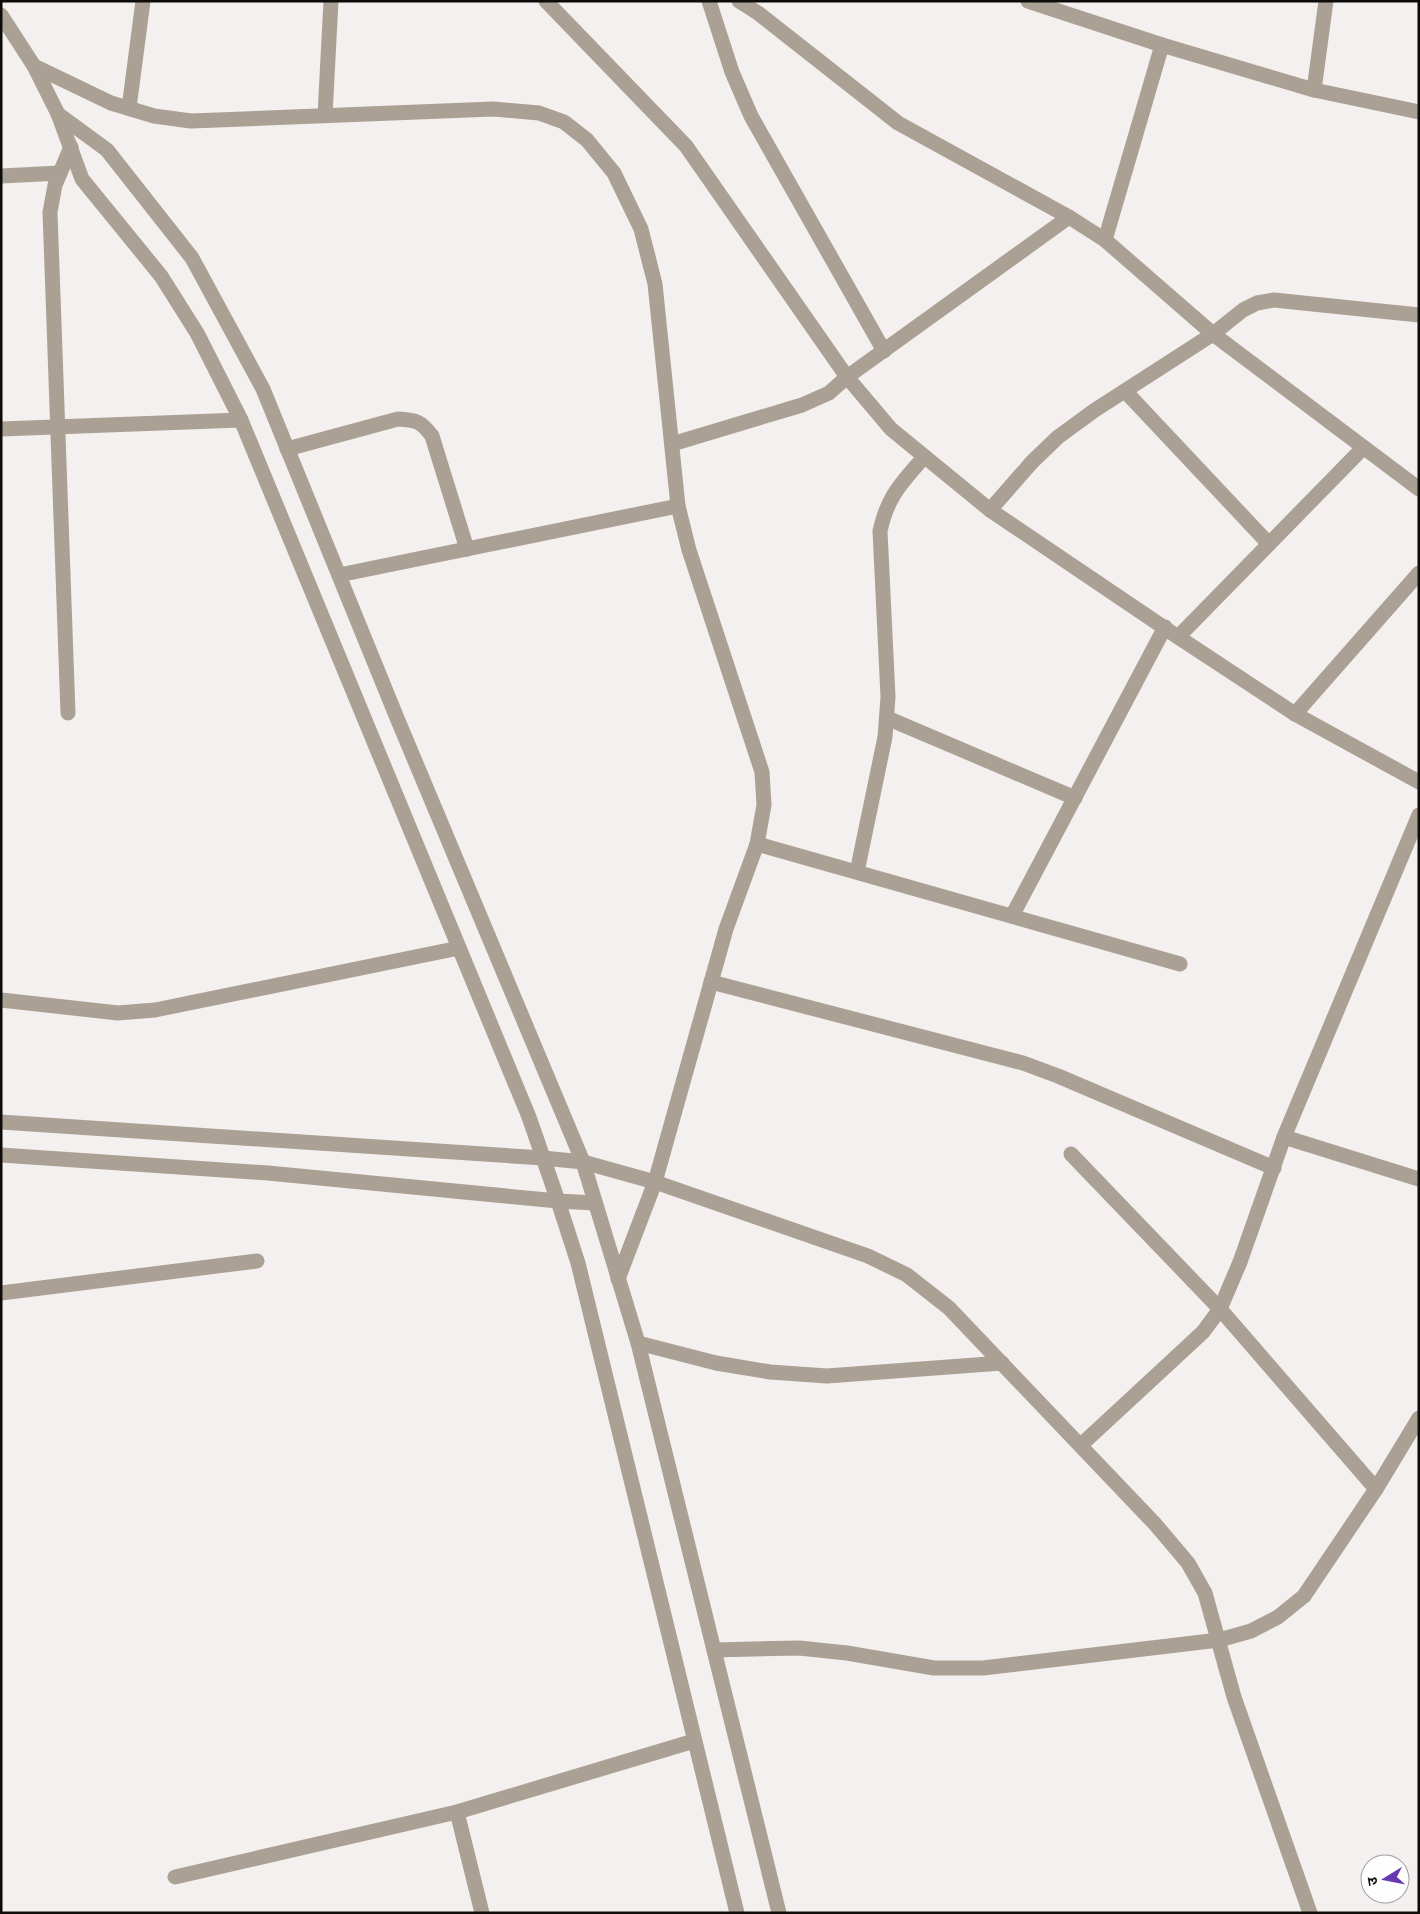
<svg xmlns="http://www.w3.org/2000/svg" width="1420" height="1914" font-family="'Titillium Web','Noto Sans Devanagari',sans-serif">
<rect width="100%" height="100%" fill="#f4f0ef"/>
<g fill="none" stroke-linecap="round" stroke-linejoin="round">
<g stroke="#aba094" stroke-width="15">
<path d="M546,1L686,146L847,377L891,429L990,510L1178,637L1295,714L1419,782"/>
<path d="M709,1L732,72L751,116L884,351"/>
<path d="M739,1L758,13L898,123L1069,217L1105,240L1213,334L1419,489"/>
<path d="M1028,1L1162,45L1314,90L1419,112"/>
<path d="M1,15L34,66L58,114L82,179L161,276L197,333L241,420L529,1117L558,1201L578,1263L737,1913"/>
<path d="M34,66L111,103L154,116L191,121L493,109L539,113L564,122L587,140L614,173L641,229L655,284L678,506L689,550L762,772L764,805L757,844L726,929L655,1182L618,1279"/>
<path d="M1314,90L1326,1"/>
<path d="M129,108L143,1"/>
<path d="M58,114L107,150L192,258L263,389L397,718L583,1162L638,1343L779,1913"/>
<path d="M325,115L331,1"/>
<path d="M1,176L60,173"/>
<path d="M1105,240L1162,45"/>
<path d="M1125,391L1269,544"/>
<path d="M1,429L241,420"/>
<path d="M672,444L802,405L829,393L847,377L1069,217"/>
<path d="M287,449L398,419C416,420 421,421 432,436L467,549"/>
<path d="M990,510L1032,462L1058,437L1095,410L1213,334L1243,310L1257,303L1274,300L1419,315"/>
<path d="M339,575L678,506"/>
<path d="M1178,637L1363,448"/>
<path d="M68,713L50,212L55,185L71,147"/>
<path d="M1295,714L1419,573"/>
<path d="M887,718L1075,798"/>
<path d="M757,844L1180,964"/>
<path d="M857,872L885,737L888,697L880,531C888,495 901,484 924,457"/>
<path d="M1012,916L1165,627"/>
<path d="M711,982L1023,1063L1058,1076L1274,1168"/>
<path d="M1,1000L118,1013L155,1010L459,948"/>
<path d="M1,1122L543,1158L583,1162L655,1182L868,1256L907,1275L949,1308L1155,1524L1188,1563L1205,1593L1234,1697L1310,1913"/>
<path d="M1284,1137L1419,1179"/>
<path d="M1071,1154L1220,1309L1376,1489"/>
<path d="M1,1155L268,1173L558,1201L595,1203"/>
<path d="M1,1293L257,1261"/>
<path d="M638,1343L716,1363L770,1372L827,1376L1002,1363"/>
<path d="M1081,1445L1203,1332L1220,1309L1240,1262L1284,1137L1419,815"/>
<path d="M714,1650L799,1648L847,1653L934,1668H983L1219,1640L1251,1631L1278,1617L1304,1596L1376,1489L1419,1418"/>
<path d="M457,1812L482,1913"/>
<path d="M175,1877L457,1812L694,1741"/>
</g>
</g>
<rect width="1420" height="1914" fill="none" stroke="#0d0c0b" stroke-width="5"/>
<g transform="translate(1385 1879) rotate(260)"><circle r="24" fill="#fffefe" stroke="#9e9d9d"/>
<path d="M0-4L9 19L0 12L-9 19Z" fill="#6639b0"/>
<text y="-8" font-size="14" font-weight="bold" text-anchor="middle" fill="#0d0c0b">उ</text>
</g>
</svg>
